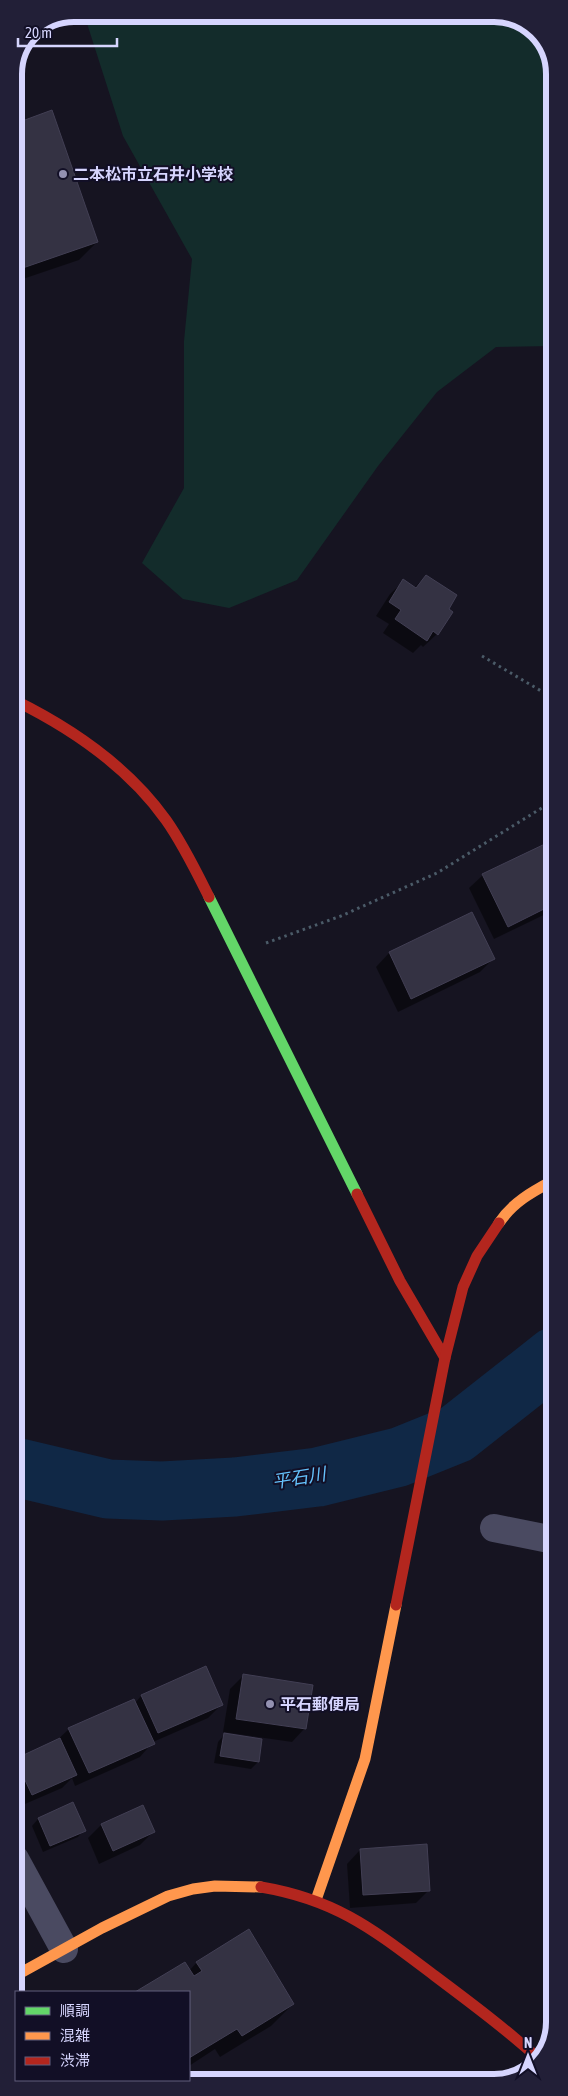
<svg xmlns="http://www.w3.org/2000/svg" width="568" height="2096" font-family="'Asap Condensed','Noto Sans JP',sans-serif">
<rect width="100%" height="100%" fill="#161421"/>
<path fill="#132c2b" d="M84,14H501L534,29L553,63V346L496,347L437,392L378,466L297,580L229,608L183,599L142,563L184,488V341L192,259L123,136Z"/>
<g fill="#0007">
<path d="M51,112L97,242L79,260L14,282V125Z"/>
<path d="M426,576L437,634L423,647L421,645L413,653L383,633L389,624L376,616L390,594L404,581L414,588Z"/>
<path d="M554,860V910L494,939L469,888L483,875Z"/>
<path d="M471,914L493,959L480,972L398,1012L376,967L389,953Z"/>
<path d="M205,1667L222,1704L208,1718L153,1742L140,1757L75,1786L72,1778L62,1788L18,1807L15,1800L16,1760L56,1741L69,1729L135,1703L141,1696Z"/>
<path d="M244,1675L305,1728L292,1742L223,1732L230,1689Z"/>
<path d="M224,1735L261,1740L258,1762L251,1769L214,1763L218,1742Z"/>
<path d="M72,1804L84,1830L78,1837L43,1852L32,1826L38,1819Z"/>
<path d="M142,1807L153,1832L140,1845L99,1864L88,1838L101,1825Z"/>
<path d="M360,1850L429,1890L416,1903L350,1908L347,1864Z"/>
<path d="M197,1962L293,2004L271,2026L220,2057L215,2049L189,2066V1992H138L184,1964L189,1971Z"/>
<path d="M72,2080H166L162,2082H73Z"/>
</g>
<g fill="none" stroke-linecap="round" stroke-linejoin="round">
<path stroke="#102846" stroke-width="59" d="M15,1467L108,1489L162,1491L235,1487L318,1477L399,1457L456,1434L554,1357"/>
</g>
<g fill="#343243" stroke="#423f54">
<path d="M52,110L98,242L14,271V124Z"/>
<path d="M426,575L457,595L449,609L453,612L438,635L433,631L427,641L395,619L401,610L389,602L403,579L416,588Z"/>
<path d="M547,843L554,857V904L508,927L482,874Z"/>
<path d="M472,912L495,959L411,999L389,952Z"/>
<path d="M206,1666L223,1705L158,1733L141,1695Z"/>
<path d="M243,1674L313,1685L306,1729L236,1719Z"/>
<path d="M134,1699L155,1744L89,1773L68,1728Z"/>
<path d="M224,1733L262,1739L259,1762L220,1756Z"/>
<path d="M60,1738L77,1775L32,1795L15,1759Z"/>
<path d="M73,1802L86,1831L50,1846L38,1818Z"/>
<path d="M143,1805L155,1832L113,1851L101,1824Z"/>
<path d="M427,1844L430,1891L363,1895L360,1849Z"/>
<path d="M249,1929L294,2004L242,2036L237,2029L189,2058V1992H135L185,1962L194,1976L202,1971L196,1962Z"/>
<path d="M107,2080H154L150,2082H108Z"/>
</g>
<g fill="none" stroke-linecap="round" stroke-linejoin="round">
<g stroke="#4b5b68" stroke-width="3" stroke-dasharray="2.5 4" stroke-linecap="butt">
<path d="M482,656L553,698"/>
<path d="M266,943L341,916L437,873L553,801"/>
</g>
<g stroke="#4a4a61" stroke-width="28">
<path d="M494,1528L554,1540"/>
<path d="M15,1859L64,1949"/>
</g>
<path stroke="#63d668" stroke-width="11" d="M209,897L357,1194"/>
<g stroke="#ff974d" stroke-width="11">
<path d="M499,1223C513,1202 532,1192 554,1180"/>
<path d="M316,1900L365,1759L396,1605"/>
<path d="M15,1976L102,1928L168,1896L193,1889L215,1886L261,1887"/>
</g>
<g stroke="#b3261e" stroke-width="11">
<path d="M14,700C71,728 129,768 166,820C183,844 196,871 209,897"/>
<path d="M357,1194L400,1281L445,1358"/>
<path d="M396,1605L445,1358L463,1287L477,1256L499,1223"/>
<path d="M261,1887C338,1900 375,1931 435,1976C471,2003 507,2030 540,2060"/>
</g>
</g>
<g fill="#9391b1" stroke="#120f26" stroke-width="2">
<circle cx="63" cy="174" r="5"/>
<circle cx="270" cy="1704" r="5"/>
</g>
<g text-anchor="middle" stroke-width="4" stroke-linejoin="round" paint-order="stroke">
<g font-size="16" font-weight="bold" fill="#d6d5fe" stroke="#120f26" text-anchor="start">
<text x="73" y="180">二本松市立石井小学校</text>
<text x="280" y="1710">平石郵便局</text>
</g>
<g font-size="18" font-style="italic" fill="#65c2fc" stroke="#120f26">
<text transform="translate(299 1478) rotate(-9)" y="6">平石川</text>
</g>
</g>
<path d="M0 0H568V2096H0ZM74 22H494A52 52 0 0 1 546 74V2022A52 52 0 0 1 494 2074H74A52 52 0 0 1 22 2022V74A52 52 0 0 1 74 22Z" fill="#221f37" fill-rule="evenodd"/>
<path fill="none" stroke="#d6d5fe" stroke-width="6" d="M74 22H494A52 52 0 0 1 546 74V2022A52 52 0 0 1 494 2074H74A52 52 0 0 1 22 2022V74A52 52 0 0 1 74 22Z"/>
<rect x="15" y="1991" width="175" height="90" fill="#120f26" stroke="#605e7c"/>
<rect x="25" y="2007" width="25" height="8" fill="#63d668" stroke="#605e7c"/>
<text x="60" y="2016" font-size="15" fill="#d6d5fe">順調</text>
<rect x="25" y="2032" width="25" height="8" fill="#ff974d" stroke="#605e7c"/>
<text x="60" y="2041" font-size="15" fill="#d6d5fe">混雑</text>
<rect x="25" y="2057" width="25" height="8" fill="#b3261e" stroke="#605e7c"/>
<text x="60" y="2066" font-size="15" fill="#d6d5fe">渋滞</text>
<g transform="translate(528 2056)" stroke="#120f26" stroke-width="4" paint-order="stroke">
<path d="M0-4L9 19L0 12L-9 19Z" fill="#d6d5fe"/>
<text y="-8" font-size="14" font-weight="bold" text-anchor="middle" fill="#d6d5fe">N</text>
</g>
<path d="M18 38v8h99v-8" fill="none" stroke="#d6d5fe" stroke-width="2.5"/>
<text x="25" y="38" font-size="15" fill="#d6d5fe" stroke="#120f26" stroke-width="4" paint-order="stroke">20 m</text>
</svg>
